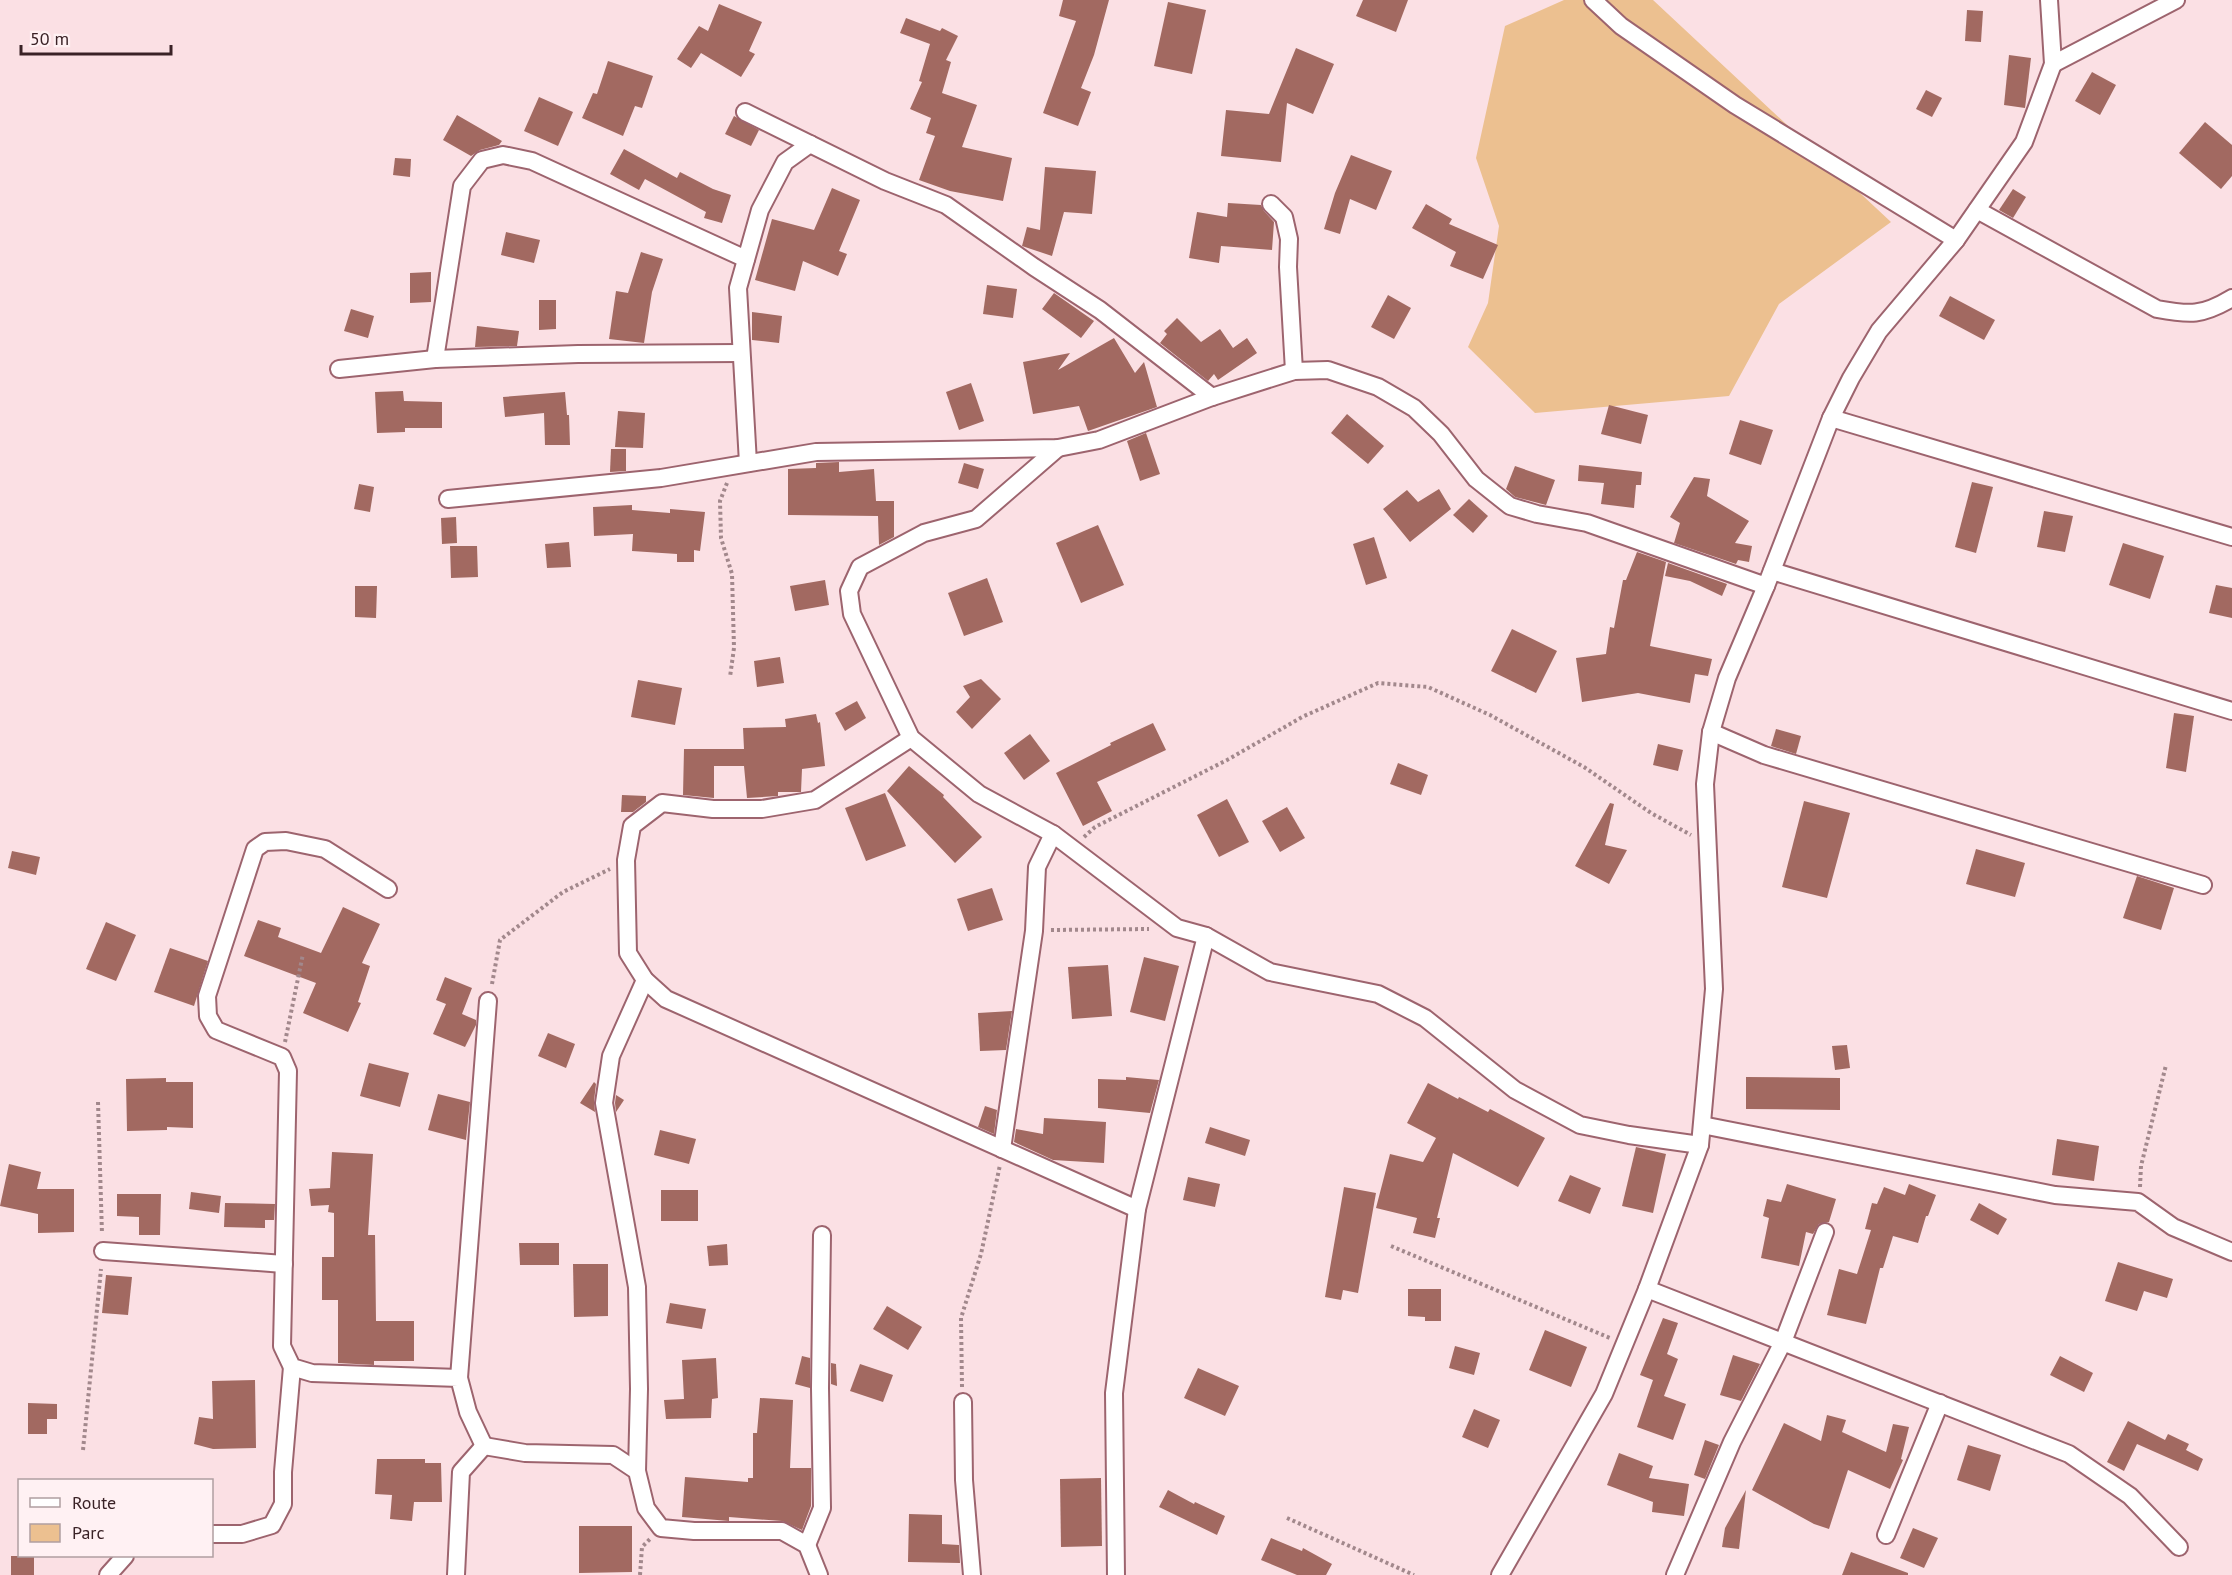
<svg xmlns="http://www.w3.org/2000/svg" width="2232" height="1575" font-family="'PT Sans',sans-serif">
<rect width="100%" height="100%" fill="#fbe0e4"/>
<path fill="#ecc090" d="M1564,0H1653L1891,222L1779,304L1729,396L1535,413L1468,347L1488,303L1499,226L1476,158L1505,26Z"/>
<g fill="#a26961">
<path d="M1063,0H1109L1094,55L1081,88L1091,92L1078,126L1043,113L1076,21L1059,16Z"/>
<path d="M1363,0H1408L1396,32L1356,16Z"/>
<path d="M1168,2L1206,10L1192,74L1154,66Z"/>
<path d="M719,4L762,22L749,51L755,54L741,77L701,53L691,68L677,59L699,26L708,31Z"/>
<path d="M1967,10L1983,11L1981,42L1965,41Z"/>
<path d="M906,18L940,31L942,28L958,36L946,60L951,62L942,93L977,105L962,147L1012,158L1003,201L950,191L919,180L935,136L926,133L931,118L910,109L922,82L919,81L930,44L900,33Z"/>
<path d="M1296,48L1334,64L1313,114L1287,103L1281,162L1221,156L1226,110L1269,114Z"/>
<path d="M2009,55L2031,58L2025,108L2004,105Z"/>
<path d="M608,61L653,76L642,108L635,106L623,136L582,118L593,93L597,94Z"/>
<path d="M2092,72L2116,85L2100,115L2075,101Z"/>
<path d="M1926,90L1942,98L1932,117L1916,109Z"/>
<path d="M539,97L573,112L558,146L524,131Z"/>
<path d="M457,115L502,141L499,145L480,150L471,156L443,140Z"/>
<path d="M734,116L759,130L751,146L725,134Z"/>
<path d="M2205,122L2232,145V176L2221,189L2179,153Z"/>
<path d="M624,149L677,178L680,172L713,189L731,195L722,223L704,218L706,212L645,179L639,190L610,174Z"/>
<path d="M1351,155L1392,171L1376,210L1350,199L1340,234L1324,229L1335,193Z"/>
<path d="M395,158L411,159L410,177L393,175Z"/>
<path d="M1045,167L1096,171L1092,214L1064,212L1052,256L1022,246L1027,227L1040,230Z"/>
<path d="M832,188L860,200L839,251L847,254L838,276L803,261L795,291L755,280L772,219L814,230Z"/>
<path d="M2013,189L2026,197L2013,218L1999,210Z"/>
<path d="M1228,203L1261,205L1264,211L1274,222L1272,250L1221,246L1219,263L1189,258L1197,212L1227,217Z"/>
<path d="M1426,204L1452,219L1449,224L1498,245L1483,279L1450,266L1456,252L1412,228Z"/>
<path d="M506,232L540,240L534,263L501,255Z"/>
<path d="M641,252L663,259L652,292L644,343L609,339L616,291L628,293Z"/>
<path d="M431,272V302L410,303V273Z"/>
<path d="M987,285L1017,289L1013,318L983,314Z"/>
<path d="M1054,293L1094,321L1081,338L1042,309Z"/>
<path d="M1388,295L1411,308L1394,339L1371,327Z"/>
<path d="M1950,296L1995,320L1984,340L1939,316Z"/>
<path d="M539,300H556V329L539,330Z"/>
<path d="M351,309L374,316L368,338L344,331Z"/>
<path d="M752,312L782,316L779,343L752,340Z"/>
<path d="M1177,318L1201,342L1220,329L1233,348L1247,338L1257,353L1218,380L1214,374L1208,381L1160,343L1167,334L1164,331Z"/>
<path d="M477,326L519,331L517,346L475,347Z"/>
<path d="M1114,338L1135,373L1144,362L1157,407L1088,431L1079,406L1033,414L1023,362L1070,353L1058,370Z"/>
<path d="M971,383L984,421L959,430L946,392Z"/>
<path d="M403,391L404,401L442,402V428H405V432L377,433L375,392Z"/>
<path d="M565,392L567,415H569L570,445H545L544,413L505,417L503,397Z"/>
<path d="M1609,405L1648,415L1641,444L1601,434Z"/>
<path d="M618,411L645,413L643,448L615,447Z"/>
<path d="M1347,414L1384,446L1368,464L1331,433Z"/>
<path d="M1740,420L1773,430L1761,465L1729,454Z"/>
<path d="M1146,433L1160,474L1140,481L1127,441Z"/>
<path d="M611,449H626V471L610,472Z"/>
<path d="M839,462V472L874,469L876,501H894V537L879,545L878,516L788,515V469L816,468V463Z"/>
<path d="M964,463L984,469L978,489L958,483Z"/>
<path d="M1579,465L1642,472L1641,485H1636L1634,508L1601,504L1604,483L1578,481Z"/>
<path d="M1515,466L1555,480L1546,505L1515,497L1506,489Z"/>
<path d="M1694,477L1710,479L1707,496L1749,521L1735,543L1752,546L1749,562L1738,560L1736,564L1674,543L1680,523L1670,517Z"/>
<path d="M1972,482L1993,487L1976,553L1955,547Z"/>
<path d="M359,484L374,487L370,512L354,509Z"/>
<path d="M1439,489L1451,509L1410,542L1383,509L1407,490L1418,502Z"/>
<path d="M1469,499L1488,516L1473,533L1453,515Z"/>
<path d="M632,505V510L670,513V509L705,512L700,551L694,550V562H677V554L632,551L633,534L594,536L593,507Z"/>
<path d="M2044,511L2073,516L2065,552L2037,547Z"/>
<path d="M456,517L457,543L442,544L441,518Z"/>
<path d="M1098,525L1124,585L1081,603L1056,543Z"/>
<path d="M1374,537L1387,578L1366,585L1353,544Z"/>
<path d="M569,542L571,567L547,568L545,544Z"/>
<path d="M2123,543L2164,556L2150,599L2109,585Z"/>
<path d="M450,546H477L478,577L451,578Z"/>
<path d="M1637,552L1666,562L1650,646L1712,659L1708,676L1695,674L1690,703L1638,693L1582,702L1576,658L1606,654L1610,627L1614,628L1623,580H1626Z"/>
<path d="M1668,563L1727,584L1722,596L1690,581L1665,576Z"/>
<path d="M987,578L1003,622L964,636L948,593Z"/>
<path d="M825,580L829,605L795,611L790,586Z"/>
<path d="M2216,585L2232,588V618L2209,613Z"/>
<path d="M355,586H377L376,618L355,617Z"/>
<path d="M1512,629L1557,651L1536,693L1491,671Z"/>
<path d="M780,657L784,683L757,687L754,661Z"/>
<path d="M981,679L1001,699L972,729L956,712L970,697L963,686Z"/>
<path d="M638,680L682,688L675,725L631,717Z"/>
<path d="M857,701L866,718L845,731L835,713Z"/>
<path d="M2174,713L2194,716L2186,772L2166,768Z"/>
<path d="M816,714L818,723L820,722L825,766L802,769L801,792H778V796L747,798L744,766H714V798L683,795L684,749H744L743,728L786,727L785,719Z"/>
<path d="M1153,723L1166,750L1097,782L1112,811L1083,826L1056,773L1111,745L1110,743Z"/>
<path d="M1776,729L1801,736L1796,754L1771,746Z"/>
<path d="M1030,734L1050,761L1024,780L1004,753Z"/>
<path d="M1658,744L1683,750L1678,771L1653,765Z"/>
<path d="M1398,763L1428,775L1421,795L1390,784Z"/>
<path d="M909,766L944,795L943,797L982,837L955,863L887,791Z"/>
<path d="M885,793L906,846L866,861L845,808Z"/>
<path d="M622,795L646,796V802L633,812H621Z"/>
<path d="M1227,799L1249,842L1219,857L1197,815Z"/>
<path d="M1804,801L1850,813L1827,898L1782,887Z"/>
<path d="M1610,803L1614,804L1605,845L1627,850L1609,884L1575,866Z"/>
<path d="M1287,807L1305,838L1280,852L1262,821Z"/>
<path d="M1976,849L2025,863L2015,897L1966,884Z"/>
<path d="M12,851L40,857L36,875L8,868Z"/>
<path d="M2137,876L2174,888L2161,930L2123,918Z"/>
<path d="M992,888L1003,920L968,931L957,899Z"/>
<path d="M343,907L380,924L362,963L370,966L358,1002L361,1003L348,1032L303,1013L316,983L244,956L258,920L281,928L278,937L321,953Z"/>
<path d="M106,922L136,935L116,981L86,969Z"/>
<path d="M170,948L208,961L194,1006L154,992Z"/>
<path d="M1144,957L1179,966L1165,1021L1130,1012Z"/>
<path d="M1108,965L1112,1016L1072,1019L1068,967Z"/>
<path d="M445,977L472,988L462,1014L476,1020V1025L465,1047L433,1034L446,1004L436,1000Z"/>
<path d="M1012,1011L1006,1050L980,1051L978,1013Z"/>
<path d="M548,1033L575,1044L566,1068L538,1056Z"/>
<path d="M1847,1045L1850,1068L1835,1070L1832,1046Z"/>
<path d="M369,1063L409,1073L400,1107L360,1096Z"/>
<path d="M1126,1077L1159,1080L1150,1113L1098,1108V1079L1126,1080Z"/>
<path d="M1746,1077L1840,1078V1110L1746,1109Z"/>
<path d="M166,1078V1082H193V1128L167,1127V1130L127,1131L126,1079Z"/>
<path d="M594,1082L596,1084L594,1101L595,1112L580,1103Z"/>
<path d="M1428,1083L1458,1099L1459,1097L1488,1112L1490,1109L1545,1138L1518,1187L1453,1153L1437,1218H1440L1435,1238L1413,1233L1417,1218L1376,1208L1390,1154L1423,1162L1436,1138L1407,1123Z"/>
<path d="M438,1094L470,1102L466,1140L428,1130Z"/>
<path d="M616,1095L624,1100L616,1112L615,1103Z"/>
<path d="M985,1106L997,1110L994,1134L978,1127Z"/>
<path d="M1044,1118L1106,1122L1104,1163L1053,1160L1014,1142L1016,1129L1043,1134Z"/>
<path d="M1210,1127L1250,1140L1245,1156L1205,1143Z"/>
<path d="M660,1130L696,1139L689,1164L654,1155Z"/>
<path d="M2057,1139L2099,1146L2094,1181L2052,1175Z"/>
<path d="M1636,1147L1666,1154L1653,1213L1622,1206Z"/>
<path d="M332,1152L373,1154L368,1235H375L376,1321H414V1361H374V1365L338,1363V1300H322V1257H334V1213L328,1212L329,1205L311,1206L309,1189L330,1188Z"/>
<path d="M9,1164L41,1172L37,1189H74V1232L38,1233V1214L0,1206Z"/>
<path d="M1570,1175L1601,1188L1590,1214L1558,1201Z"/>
<path d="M1188,1177L1220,1184L1215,1207L1183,1200Z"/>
<path d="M1787,1184L1836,1199L1829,1222L1819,1224L1813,1234L1806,1232L1799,1266L1761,1258L1769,1218L1763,1216L1767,1199L1781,1202Z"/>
<path d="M1909,1184L1936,1195L1928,1216H1926L1918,1243L1893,1236L1883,1268H1880L1866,1324L1827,1315L1839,1269L1857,1274L1871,1230L1865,1229L1872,1203L1877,1204L1884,1187L1905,1195Z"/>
<path d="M1344,1187L1376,1193L1358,1293L1343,1290L1341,1300L1325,1297Z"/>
<rect x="661" y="1190" width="37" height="31"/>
<path d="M191,1192L221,1196L219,1213L189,1209Z"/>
<path d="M117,1194H161L160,1235H139V1217L117,1216Z"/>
<path d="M225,1203L275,1204L274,1220H265V1228L224,1227Z"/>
<path d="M1979,1203L2007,1219L1998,1235L1970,1220Z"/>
<path d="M519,1243H559V1265H520Z"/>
<path d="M727,1244L728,1265L709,1266L707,1246Z"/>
<path d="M2118,1262L2173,1279L2167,1298L2144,1291L2137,1311L2105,1301Z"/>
<path d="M573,1264H608V1316L574,1317Z"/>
<path d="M106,1275L132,1277L128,1315L102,1313Z"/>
<path d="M1408,1289H1441V1321H1425V1317L1408,1316Z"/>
<path d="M670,1303L706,1309L702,1329L666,1323Z"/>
<path d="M887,1306L922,1327L908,1350L873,1329Z"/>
<path d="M1663,1318L1678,1323L1667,1354L1678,1359L1664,1396L1686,1404L1673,1440L1637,1427L1653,1380L1640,1375Z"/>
<path d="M1545,1330L1587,1347L1571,1387L1529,1370Z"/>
<path d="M1455,1346L1480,1353L1474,1375L1449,1368Z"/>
<path d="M1733,1355L1760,1364L1741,1401L1720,1395Z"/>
<path d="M802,1356L810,1358V1388L795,1384Z"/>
<path d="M2060,1356L2093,1373L2084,1392L2050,1375Z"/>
<path d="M716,1358L718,1398L712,1399L711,1418L666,1419L664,1400L684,1399L682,1360Z"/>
<path d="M831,1363L836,1364L837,1386L831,1384Z"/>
<path d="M860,1364L893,1375L883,1402L850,1391Z"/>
<path d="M1198,1368L1239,1386L1225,1416L1184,1398Z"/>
<path d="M255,1380L256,1448L213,1449L194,1444L199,1417L213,1419L212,1381Z"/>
<path d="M760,1398L793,1400L790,1468H811V1506L802,1530L782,1521L729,1517V1521L682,1517L685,1477L748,1482V1478H753V1433H757Z"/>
<path d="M28,1403L57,1404V1419H47V1434H28Z"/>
<path d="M1474,1409L1500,1420L1488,1448L1462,1437Z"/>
<path d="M1827,1415L1846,1420L1842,1432L1886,1452L1893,1424L1909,1427L1901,1459L1903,1460L1890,1489L1848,1470L1829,1529L1814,1524L1752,1490L1784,1423L1821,1441Z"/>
<path d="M2128,1421L2165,1440L2168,1434L2189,1444L2186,1450L2203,1459L2198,1471L2137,1444L2124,1471L2107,1462Z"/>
<path d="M1705,1440L1719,1445L1705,1479L1694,1475Z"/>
<path d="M1968,1445L2001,1455L1990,1491L1957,1480Z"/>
<path d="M1619,1453L1653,1466L1649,1478L1689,1484L1684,1516L1652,1512L1653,1502L1607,1485Z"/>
<path d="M377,1459H425V1463H441L442,1502H414L412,1521L390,1519L392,1495L375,1494Z"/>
<path d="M1101,1478L1102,1546L1061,1547L1060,1479Z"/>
<path d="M1168,1490L1194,1504L1195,1502L1225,1516L1217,1535L1159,1507Z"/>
<path d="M1746,1490L1739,1549L1722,1547L1725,1528Z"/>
<path d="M909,1514L942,1515V1544L959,1545L960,1563L908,1562Z"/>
<path d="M579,1526H632V1572L579,1573Z"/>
<path d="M1913,1528L1938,1538L1924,1568L1900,1558Z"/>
<path d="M1271,1538L1302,1551L1303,1548L1332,1564L1326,1575H1297L1261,1560Z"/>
<path d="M1851,1552L1908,1573V1575H1842Z"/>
<rect x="11" y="1556" width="23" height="19"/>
</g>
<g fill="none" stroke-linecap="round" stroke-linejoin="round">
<g stroke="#9d646e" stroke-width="20">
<g id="minor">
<path d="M1593,0L1621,26L1735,105L1956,240"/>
<path d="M2053,64L2176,0"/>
<path d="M745,112L885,181L946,205L1034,267L1100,310L1212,397"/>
<path d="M1271,204L1284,217L1289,239L1288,267L1294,371"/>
<path d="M1977,210L2157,309C2190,315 2202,316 2232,298"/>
<path d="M435,359L462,186L482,160L503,155L532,161L746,259"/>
<path d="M339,369L435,359L578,354L740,353"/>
<path d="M1831,418L2232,537"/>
<path d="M1058,448L976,519L924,533L860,567L849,591L852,614L911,738L979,794L1053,834L1177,928L1206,936L1270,972L1378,994L1425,1018L1515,1090L1580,1125L1629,1135L1700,1145"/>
<path d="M748,463L738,288L760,210L785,162L810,144"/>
<path d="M448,499L661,478L816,452L1058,448L1099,440L1212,397L1294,371L1328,370L1378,387L1414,408L1441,434L1476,479L1510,506L1537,514L1587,523L1766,586"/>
<path d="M1772,571L2232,711"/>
<path d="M1711,732L1764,755L2203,885"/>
<path d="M911,738L815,800L762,809H713L662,803L632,826L626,860L628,953L645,980L666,999L1137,1209"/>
<path d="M388,889L325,849L286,841L265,842L255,849L207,996L208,1016L216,1030L282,1057L288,1071L282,1346L292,1367L312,1373L459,1378L468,1412L484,1446"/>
<path d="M1702,1125L2055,1195L2138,1202L2173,1227L2232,1252"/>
<path d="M1002,1149L1034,931L1037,867L1053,834"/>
<path d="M103,1251L284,1264"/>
<path d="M1647,1289L2069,1454L2130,1496L2179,1547"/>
<path d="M459,1378L488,1001"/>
<path d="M963,1402L964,1480L972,1575"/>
<path d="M484,1446L525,1453L613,1455L637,1471L646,1508L661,1528L694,1531H782L807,1545L819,1575"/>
<path d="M637,1471L639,1389L637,1287L604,1103L611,1056L645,980"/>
<path d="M212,1534H242L272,1525L283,1504V1472L292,1367"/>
<path d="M1886,1535L1940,1403"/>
<path d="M807,1545L822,1508L820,1388L822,1235"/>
<path d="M108,1575L125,1556"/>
<path d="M456,1575L461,1472L484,1446"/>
<path d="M1116,1575L1114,1393L1137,1209L1206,936"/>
<path d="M1500,1575L1604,1394L1647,1289L1700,1145L1714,989L1705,784L1711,732L1727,678L1766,586L1831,418L1851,378L1879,331L1956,240L2024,142L2053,64L2049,0"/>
<path d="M1675,1575L1732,1442L1783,1342L1825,1232"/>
</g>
</g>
<g stroke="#a2888c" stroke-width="4" stroke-dasharray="3 3" stroke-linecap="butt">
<path d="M727,483L720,501L721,538L732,574L734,648L730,677"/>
<path d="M1084,837L1095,827L1229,759L1302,717L1378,683L1428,687L1490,715L1584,767L1651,813L1691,835"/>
<path d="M1051,930L1149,929"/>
<path d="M492,984L500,940L563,892L610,869"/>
<path d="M285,1042L303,954"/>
<path d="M98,1102L102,1234"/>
<path d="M2140,1187L2141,1166L2166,1065"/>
<path d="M1391,1246L1610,1338"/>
<path d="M962,1387L961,1318L981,1254L1000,1165"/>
<path d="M83,1450L101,1269"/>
<path d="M1287,1518L1414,1575"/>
<path d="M640,1575L642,1547L650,1539"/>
</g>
<use href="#minor" stroke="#fff" stroke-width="16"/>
</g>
<rect x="18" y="1479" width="195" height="78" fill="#fff1f3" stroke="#b09ea1" stroke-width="1.5"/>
<rect x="30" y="1498" width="30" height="9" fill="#ffffff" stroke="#b09ea1" stroke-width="1.5"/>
<text x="72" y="1509" font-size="18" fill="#3a2226">Route</text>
<rect x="30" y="1524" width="30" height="18" fill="#ecc090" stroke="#b09ea1" stroke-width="1.5"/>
<text x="72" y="1539" font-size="18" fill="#3a2226">Parc</text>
<path d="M21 45v9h150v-9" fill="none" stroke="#3a2226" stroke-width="3"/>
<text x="30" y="45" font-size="18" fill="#3a2226" stroke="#fff1f3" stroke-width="4.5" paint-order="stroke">50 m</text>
</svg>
